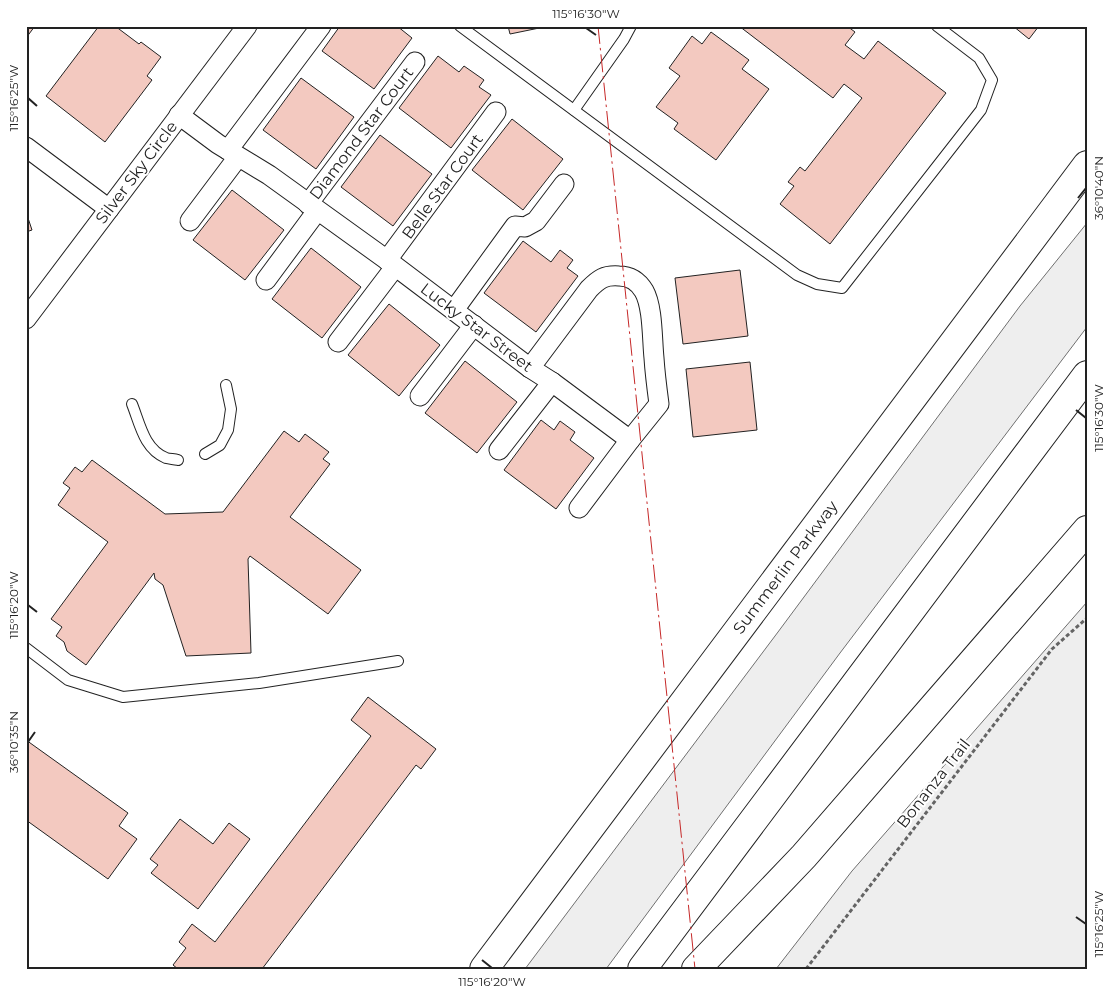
<svg xmlns="http://www.w3.org/2000/svg" width="1113" height="995" font-family="Montserrat,sans-serif">
<rect width="100%" height="100%" fill="#fff"/>
<g fill="#eee" stroke="#6f6f6f">
<path d="M1087,223V327L840,653L606,969H525L778,632L1020,306Z"/>
<path d="M1087,602V969H776L852,871Z"/>
</g>
<g fill="#f3c9c0" stroke="#222">
<path d="M26,26H35L26,38Z"/>
<path d="M99,26H115L139,44L141,42L161,57L147,76L152,80L105,142L46,96Z"/>
<path d="M340,26H397L412,38L374,89L322,51Z"/>
<path d="M508,26H549L510,34Z"/>
<path d="M739,26H847L855,32L845,45L864,59L878,41L946,93L830,244L780,204L794,186L788,182L800,167L805,171L862,98L844,84L833,98Z"/>
<path d="M1013,26H1039L1029,39Z"/>
<path d="M711,32L749,60L742,69L769,89L716,160L674,129L678,123L656,107L680,76L669,68L692,36L702,44Z"/>
<path d="M438,56L459,72L464,66L484,80L479,87L491,95L451,148L399,108Z"/>
<path d="M301,78L354,117L316,169L263,130Z"/>
<path d="M512,119L563,159L523,210L472,170Z"/>
<path d="M380,135L432,174L393,226L341,187Z"/>
<path d="M232,190L284,230L245,280L193,240Z"/>
<path d="M26,212L32,230L26,232Z"/>
<path d="M523,241L551,262L560,250L573,260L567,268L578,276L536,332L484,293Z"/>
<path d="M311,248L361,287L322,338L272,299Z"/>
<path d="M740,270L748,336L683,344L675,278Z"/>
<path d="M389,304L440,345L399,396L348,355Z"/>
<path d="M465,361L517,402L477,453L425,413Z"/>
<path d="M750,362L757,430L693,437L686,369Z"/>
<path d="M541,420L554,430L560,421L575,432L570,440L594,458L556,509L504,470Z"/>
<path d="M284,431L299,442L305,434L329,452L323,459L330,464L290,517L361,570L328,614L250,556L248,559L251,653L186,656L163,585L155,579L154,573L86,665L67,651L64,642L56,636L62,627L51,619L108,542L58,505L70,488L63,483L75,467L82,472L92,460L165,514L223,512Z"/>
<path d="M368,697L436,749L421,769L416,765L262,969H178L173,965L186,948L179,942L192,924L215,942L371,736L351,720Z"/>
<path d="M26,740L128,813L119,826L137,839L108,879L26,820Z"/>
<path d="M180,819L213,844L229,823L250,839L198,909L151,873L158,865L150,859Z"/>
</g>
<g fill="none" stroke-linecap="round" stroke-linejoin="round">
<g stroke="#222" stroke-width="12">
<g id="lane">
<path d="M460,26L797,275L817,284L842,288L981,110L992,80L979,58L937,26"/>
<path d="M574,110L624,39L631,26"/>
<path d="M132,404C140,424 144,449 166,458C170,459 174,459 178,460"/>
<path d="M205,454L220,445L228,430L231,409L226,385"/>
<path d="M26,648L68,680L123,697L259,683L398,661"/>
</g>
</g>
<g stroke="#222" stroke-width="21">
<g id="street">
<path d="M179,115L218,144L269,175L387,260L530,368L552,382L630,440"/>
<path d="M26,147L109,209"/>
<path d="M228,150L321,26"/>
<path d="M308,204L415,62"/>
<path d="M190,221L238,157"/>
<path d="M387,260L496,112"/>
<path d="M266,280L317,211"/>
<path d="M454,310L515,226L525,227L536,221L564,184"/>
<path d="M26,319L247,26"/>
<path d="M338,342L395,267"/>
<path d="M530,368L589,289C599,279 604,275 619,276C630,276 638,281 644,291C653,307 652,339 654,358C655,374 657,389 659,404L630,440L579,508"/>
<path d="M420,396L474,325"/>
<path d="M499,450L552,382"/>
</g>
</g>
<g stroke="#222" stroke-width="30">
<g id="highway">
<path d="M484,969L1087,165"/>
<path d="M642,969L1087,375"/>
<path d="M696,969L804,856L1087,530"/>
</g>
</g>
<path stroke="#646464" stroke-width="3" stroke-dasharray="4 2.5" stroke-linecap="butt" d="M806,969L1052,649L1087,618"/>
<use href="#lane" stroke="#fff" stroke-width="10"/>
<use href="#street" stroke="#fff" stroke-width="19"/>
<use href="#highway" stroke="#fff" stroke-width="28"/>
<path stroke="#c62828" stroke-width="1" stroke-dasharray="18 4 2.5 4" stroke-linecap="butt" d="M598,26L695,969"/>
</g>
<path fill="none" stroke="#222" stroke-width="2" d="M586,28L596,35M28,98L37,106M1078,198L1086,188M1076,410L1086,418M28,605L37,612M28,742L35,732M1076,917L1086,924M482,960L492,968"/>
<g text-anchor="middle" stroke-width="4" stroke-linejoin="round" paint-order="stroke">
<g font-size="16" fill="#222" stroke="#fff">
<text transform="translate(361 133) rotate(-53)" y="6">Diamond Star Court</text>
<text transform="translate(136 172) rotate(-53)" y="6">Silver Sky Circle</text>
<text transform="translate(442 186) rotate(-54)" y="6">Belle Star Court</text>
<text transform="translate(477 327) rotate(37)" y="6">Lucky Star Street</text>
<text transform="translate(785 567) rotate(-53)" y="6">Summerlin Parkway</text>
<text transform="translate(933 783) rotate(-52)" y="6">Bonanza Trail</text>
</g>
</g>
<rect width="1113" height="995" fill="none" stroke="#ffffff" stroke-width="55"/>
<rect x="28" y="28" width="1058" height="940" fill="none" stroke="#222" stroke-width="2"/>
<g font-size="12" text-anchor="middle" fill="#222">
<text x="586" y="18">115°16'30"W</text>
<text transform="translate(14 98) rotate(-90)" y="4">115°16'25"W</text>
<text transform="translate(1099 188) rotate(-90)" y="4">36°10'40"N</text>
<text transform="translate(1099 418) rotate(-90)" y="4">115°16'30"W</text>
<text transform="translate(14 605) rotate(-90)" y="4">115°16'20"W</text>
<text transform="translate(14 742) rotate(-90)" y="4">36°10'35"N</text>
<text transform="translate(1099 924) rotate(-90)" y="4">115°16'25"W</text>
<text x="492" y="986">115°16'20"W</text>
</g>
</svg>
